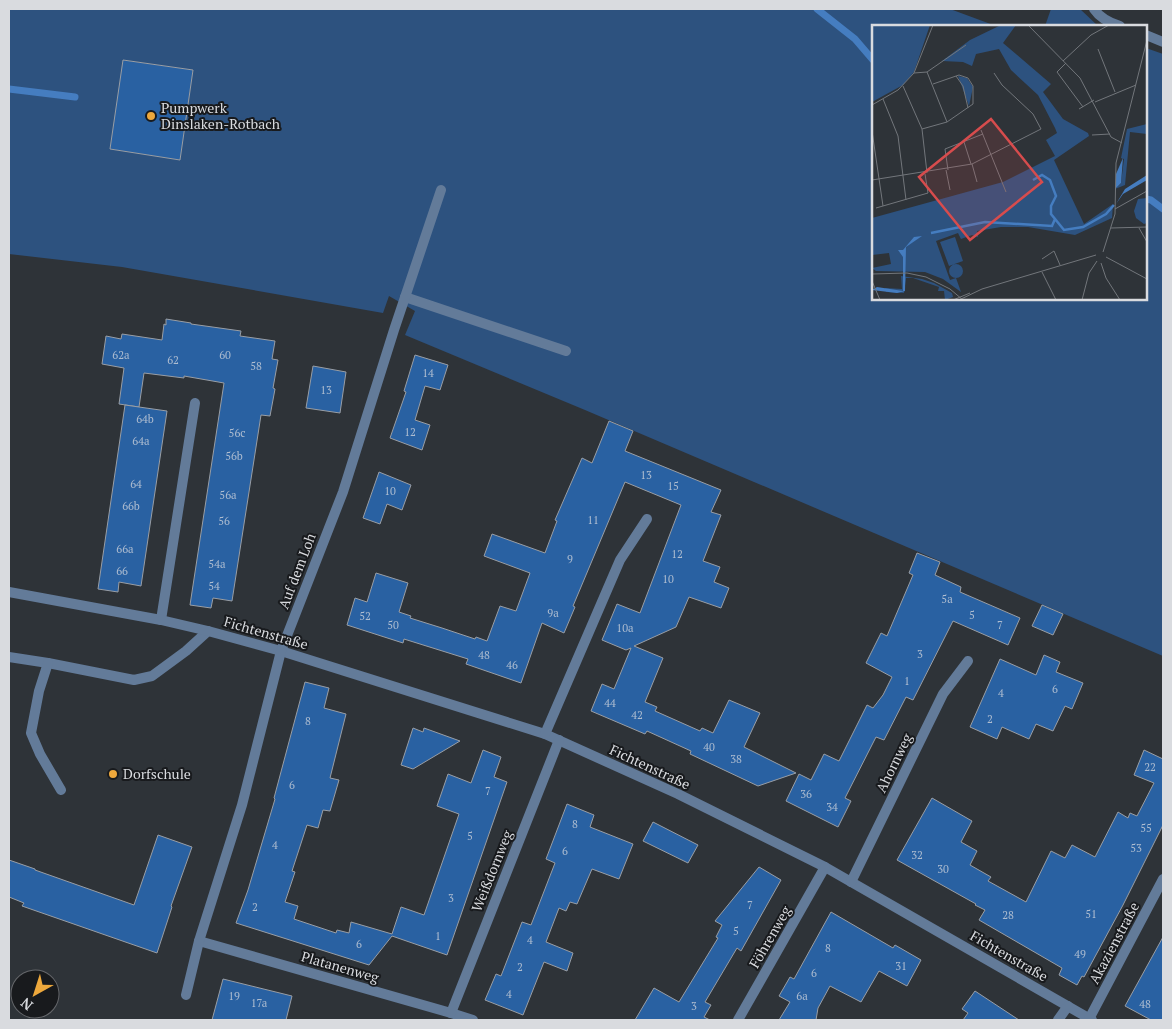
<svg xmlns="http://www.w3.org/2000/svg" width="1172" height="1029" font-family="'PT Serif',serif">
<rect width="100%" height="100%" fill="#2e3338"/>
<g fill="#2d527f" fill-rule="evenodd">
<path d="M9,9H950L996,26H873V299H1146V48L1163,54V656L585,410L405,335L415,311L389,296L383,313L122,267L9,254ZM124,60L193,70L180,160L110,149Z"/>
<path d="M1051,9H1080L1098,26H1045Z"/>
</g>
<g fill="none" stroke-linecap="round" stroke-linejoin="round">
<g stroke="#457dc0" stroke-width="7">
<path d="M817,9L855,39L873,60"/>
<path d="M9,89L75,97"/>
<path d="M1146,199L1151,200L1163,209"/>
</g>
</g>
<g fill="#2961a2" stroke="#999ea5">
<path d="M123,60L193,70L180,160L110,149Z"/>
<path d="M166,319L191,323V324L241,331L240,336L275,341L272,359L278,360L273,388L275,389L270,416L261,415L232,601L213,598L211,608L190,605L224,383L184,376V378L144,373L139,407L119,404L124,368L102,364L106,336L121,339L122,334L162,340L164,324L166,325Z"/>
<path d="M415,355L448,365L440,390L425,386L415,420L430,425L422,450L390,438L406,392L404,391Z"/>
<path d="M313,366L346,372L340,413L306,408Z"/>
<path d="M125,405L167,411L141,586L119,582L118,592L98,589Z"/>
<path d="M609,421L633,431L625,451L721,490L711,512L721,515L703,561L720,567L714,582L729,588L721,608L689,597L676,627L634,646L663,658L645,702L657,707L655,711L700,731L702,728L713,733L729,700L760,713L744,747L796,773L758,786L690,754L691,751L647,731L645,734L591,711L602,684L614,689L631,648L626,650L602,640L617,604L640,613L681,505L625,482L573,606L575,607L564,633L542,623L521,683L466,664L468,659L404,639L403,643L347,625L355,598L367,602L376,573L408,583L399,612L411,616L410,618L442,628L475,639L476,637L487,641L500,606L516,611L530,573L484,556L492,534L545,553L557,521L555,520L582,458L592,463Z"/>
<path d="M379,472L411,485L402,510L387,504L380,524L363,518Z"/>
<path d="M917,553L940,562L935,575L961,587L960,592L1020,618L1008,645L953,621L913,700L906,697L884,740L876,737L845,798L851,801L838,827L786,801L799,774L811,780L824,754L839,761L867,705L873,708L883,695L892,677L866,663L881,633L887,636L913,575L909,573Z"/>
<path d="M1042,605L1063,614L1053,635L1032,626Z"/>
<path d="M1044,655L1060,662L1056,672L1083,683L1072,709L1065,706L1053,731L1036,724L1029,739L1002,727L997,739L970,727L1000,659L1036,675Z"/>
<path d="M305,682L329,688L324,708L346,714L330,778L339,780L330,811L323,810L318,828L307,825L292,871L295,872L285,902L298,906L294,919L336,933L337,930L349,933L351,922L392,934L401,907L424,915L459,814L437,806L448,774L471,783L483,750L501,757L494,777L507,782L447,955L392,936L369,965L236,923L248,890L275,799L274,798Z"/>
<path d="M413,728L423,732L424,728L460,741L413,769L401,765Z"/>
<path d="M1144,750L1163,759V825L1123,905L1084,977L1082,976L1077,985L1059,975L1062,968L979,920L985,910L975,905L976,904L897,860L932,798L972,821L961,842L977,851L970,865L991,877L988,881L1026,902L1051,851L1065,858L1072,845L1095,857L1118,812L1128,818L1130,813L1137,816L1154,783L1134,775Z"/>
<path d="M567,804L594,815L590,827L633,844L619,879L592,869L577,904L570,902L566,911L559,908L546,942L573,953L567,971L544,962L523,1015L485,1000L496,974L501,976L522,922L531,925L555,863L546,859Z"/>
<path d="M653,822L698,845L688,863L643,841Z"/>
<path d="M158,835L192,847L171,906L172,907L157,953L22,906L24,903L9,897V860L35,869V870L134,905Z"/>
<path d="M759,867L781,880L741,951L737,948L705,1002L711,1005L704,1017L710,1020H635L654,988L679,1002L718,938L716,937L722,925L715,921Z"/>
<path d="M831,912L893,948L895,945L921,960L907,986L879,971L861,1002L830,986L818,1008L816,1020H779L790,1002L779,996L790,977L794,979Z"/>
<path d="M1163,937V1020H1151L1125,1006Z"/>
<path d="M223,979L292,996L286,1020H212Z"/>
<path d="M975,991L1019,1020H963L968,1013L962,1009Z"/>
</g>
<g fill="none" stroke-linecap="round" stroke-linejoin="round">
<g stroke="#637b99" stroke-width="10">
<path d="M1094,9C1100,18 1110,23 1120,26"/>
<path d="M1146,35L1163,42"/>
<path d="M405,297L566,351"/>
<path d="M161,620L195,403"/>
<path d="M9,657L48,663L134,680L152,676L186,651L208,631"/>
<path d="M48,663L39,691L31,733L40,754L61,790"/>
</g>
<g stroke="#637b99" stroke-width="10">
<path d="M9,592L161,620L208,631L281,651L545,734L678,794L825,867L1092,1020"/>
<path d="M545,734L620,560L647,519"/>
<path d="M851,882L943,694L968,661"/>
<path d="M199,941L451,1013L473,1020"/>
<path d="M186,995L199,941L242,805L281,651L343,492L394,330L441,190"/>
<path d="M451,1013L559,740"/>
<path d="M1089,1019L1163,879"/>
<path d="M738,1020L825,867"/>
<path d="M1058,1020L1068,1006"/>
</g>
</g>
<g fill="#eda83c" stroke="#181a1d" stroke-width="2">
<circle cx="151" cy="116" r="5"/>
<circle cx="113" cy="774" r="5"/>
</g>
<g text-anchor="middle" stroke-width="4" stroke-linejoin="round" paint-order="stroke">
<g font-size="11" fill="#adbcd0">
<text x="121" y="359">62a</text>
<text x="225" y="359">60</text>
<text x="173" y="364">62</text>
<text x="256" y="370">58</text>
<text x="428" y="377">14</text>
<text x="326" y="394">13</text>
<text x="145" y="423">64b</text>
<text x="410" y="436">12</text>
<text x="237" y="437">56c</text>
<text x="141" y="445">64a</text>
<text x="234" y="460">56b</text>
<text x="646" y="479">13</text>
<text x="136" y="488">64</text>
<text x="673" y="490">15</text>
<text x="390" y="495">10</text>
<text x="228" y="499">56a</text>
<text x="131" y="510">66b</text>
<text x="593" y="524">11</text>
<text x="224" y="525">56</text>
<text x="125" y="553">66a</text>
<text x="677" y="558">12</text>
<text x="570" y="563">9</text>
<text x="217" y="568">54a</text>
<text x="122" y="575">66</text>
<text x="668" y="583">10</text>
<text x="214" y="590">54</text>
<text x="947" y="603">5a</text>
<text x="553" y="617">9a</text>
<text x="972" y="619">5</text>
<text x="365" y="620">52</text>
<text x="393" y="629">50</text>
<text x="1000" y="629">7</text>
<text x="625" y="632">10a</text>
<text x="920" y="658">3</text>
<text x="484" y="659">48</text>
<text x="512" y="669">46</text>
<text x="907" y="685">1</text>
<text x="1055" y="693">6</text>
<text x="1001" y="697">4</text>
<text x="610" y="707">44</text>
<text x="637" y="719">42</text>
<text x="990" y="723">2</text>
<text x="308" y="725">8</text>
<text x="709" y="751">40</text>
<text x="736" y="763">38</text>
<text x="1150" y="771">22</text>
<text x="292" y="789">6</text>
<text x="488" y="795">7</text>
<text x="806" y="798">36</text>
<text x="832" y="811">34</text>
<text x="575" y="828">8</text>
<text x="1146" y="832">55</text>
<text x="470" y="840">5</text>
<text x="275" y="849">4</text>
<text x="1136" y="852">53</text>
<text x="565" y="855">6</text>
<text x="917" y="859">32</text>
<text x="943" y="873">30</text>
<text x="451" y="902">3</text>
<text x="750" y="909">7</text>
<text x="255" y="911">2</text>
<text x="1091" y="918">51</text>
<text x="1008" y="919">28</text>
<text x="736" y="935">5</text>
<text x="438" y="940">1</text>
<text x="530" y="944">4</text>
<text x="359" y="948">6</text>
<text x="828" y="952">8</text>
<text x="1080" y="958">49</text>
<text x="901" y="970">31</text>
<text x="520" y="971">2</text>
<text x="814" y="977">6</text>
<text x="509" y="998">4</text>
<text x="234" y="1000">19</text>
<text x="802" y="1000">6a</text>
<text x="259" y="1007">17a</text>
<text x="1145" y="1008">48</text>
<text x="694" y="1010">3</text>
</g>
<g font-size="14" fill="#d9dbdf" stroke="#181a1d" text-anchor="start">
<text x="161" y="113">Pumpwerk<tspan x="161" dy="16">Dinslaken-Rotbach</tspan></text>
<text x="123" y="779">Dorfschule</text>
</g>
<g font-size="14" fill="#d9dbdf" stroke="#181a1d">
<text transform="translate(297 571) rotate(-69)" y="5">Auf dem Loh</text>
<text transform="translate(266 633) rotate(16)" y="5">Fichtenstraße</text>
<text transform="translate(894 763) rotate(-64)" y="5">Ahornweg</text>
<text transform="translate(650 767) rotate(25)" y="5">Fichtenstraße</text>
<text transform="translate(492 871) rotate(-68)" y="5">Weißdornweg</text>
<text transform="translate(770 937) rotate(-60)" y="5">Föhrenweg</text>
<text transform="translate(1114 943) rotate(-62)" y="5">Akazienstraße</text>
<text transform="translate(1009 956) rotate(30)" y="5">Fichtenstraße</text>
<text transform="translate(340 967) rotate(16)" y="5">Platanenweg</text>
</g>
</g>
<g transform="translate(872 25)">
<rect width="275" height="275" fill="#2e3338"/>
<path d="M0,0H58L42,47L31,60L0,77ZM129,0H144L131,18L179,59L171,67L191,94L216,108L217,111L182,135L212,199L241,179L240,193L203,210L156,202H129L105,206L106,212L100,210L89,214L86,208L64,216L78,255L84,253L89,267L71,254L53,247L4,246L0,243L19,239L17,228L0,230V193L131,157L183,131L174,115L185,108L183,103L166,70L139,45L127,24L104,29L100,41L91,37L70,36L98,15ZM86,51L95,53L101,62L97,81ZM275,99V109L258,107L253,160L243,164L249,158L252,134L249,133L255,104ZM275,173V198L272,199L264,193L262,186L266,174ZM83,212L91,236L77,241L68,217ZM77 246a7 7 0 1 1 14 0a7 7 0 1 1-14 0ZM29,251L50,254L62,258L80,268L81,272L73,275L72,266H66L67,262L41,253H34L32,268L14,267L13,263L30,264Z" fill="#2d527f"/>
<path d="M251,133L249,158L244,163V149ZM275,150V155L251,169L244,179L253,164ZM50,211L34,222L33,266L25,268L0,265L5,262L31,266V232L26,225H31L42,212Z" fill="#457dc0"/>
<path fill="none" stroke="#457dc0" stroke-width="2.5" d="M161,155L170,150L178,155L184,171L179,181V189L192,205L211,202L234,189L242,180M59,208L113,197L180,201L183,194"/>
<path fill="none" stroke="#72767b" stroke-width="1" d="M156,0L208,53L239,112L250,118M226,24L243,67M191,36L219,10L237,0M194,38L185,47L211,82M42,48L55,47L94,20M84,51L91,61L96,83M61,59L87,50L96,53L101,61V79L75,97M31,61L50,104L55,148M11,74L26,111L34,175M223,77L264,60M0,80L26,65L42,48L61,0M207,84L222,75M50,104L75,97L55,47M109,105L134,167M0,106L11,181M220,110L238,109M92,117L99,139M100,139L105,157M74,145L78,165M76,145L73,124L111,109M0,155L100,139L169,104L161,89L130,60L122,48M4,183L56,168L53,149M243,184L275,166M239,203L275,202M267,203L275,217M231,227L243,189L244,138L275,15M234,232L275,254M170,234L182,226L188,240M229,238L234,253L248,275M170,247L184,275M0,249L35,248L54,252L78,264L91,275M0,256L8,275M81,275L98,268M87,275L110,264L224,230M210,275L217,248L225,236"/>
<path fill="#d74c4d" fill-opacity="0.15" stroke="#d74c4d" stroke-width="2.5" d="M119,94L170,157L98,215L47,152Z"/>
<rect width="275" height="275" fill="none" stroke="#d9dbdf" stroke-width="2.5"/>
</g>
<rect width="1172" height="1029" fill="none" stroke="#d9dbdf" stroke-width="20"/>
<g transform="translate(35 994) rotate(219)"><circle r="24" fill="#181a1d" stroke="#65676b"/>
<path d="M0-4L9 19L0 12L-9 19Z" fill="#eda83c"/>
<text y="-8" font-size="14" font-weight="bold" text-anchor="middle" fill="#d9dbdf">N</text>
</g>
</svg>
